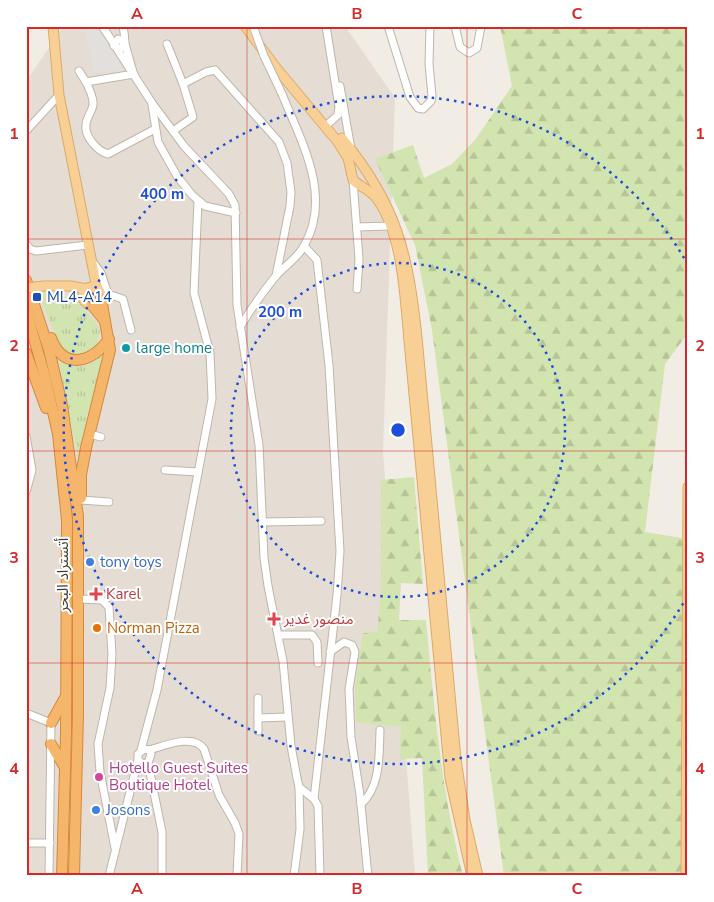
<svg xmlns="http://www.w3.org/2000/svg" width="714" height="902" font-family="'Nunito Sans','Noto Sans Arabic',sans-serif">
<defs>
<pattern id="grass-tufts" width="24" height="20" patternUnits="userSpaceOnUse" patternTransform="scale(1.25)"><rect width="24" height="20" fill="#d2e4af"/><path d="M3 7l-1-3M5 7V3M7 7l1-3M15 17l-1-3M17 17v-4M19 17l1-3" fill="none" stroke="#b6c497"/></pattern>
<pattern id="forest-firs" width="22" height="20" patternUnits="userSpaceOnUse" patternTransform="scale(1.25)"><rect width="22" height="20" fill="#d2e4af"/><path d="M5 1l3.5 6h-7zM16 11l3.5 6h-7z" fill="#b6c497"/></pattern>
</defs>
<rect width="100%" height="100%" fill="#f1ece4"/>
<path fill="#e5ddd3" d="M64,26H345L395,98L383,452L415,876H26V81Z"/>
<g fill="url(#grass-tufts)">
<path d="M49,292C73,296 87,309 100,329C99,334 99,341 97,345C89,360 70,356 60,347L39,294Z"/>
<path d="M101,355H104L88,412L78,459L59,360C73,369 90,369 101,355Z"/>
</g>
<g fill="url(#forest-firs)">
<path d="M500,26H688V333L665,364L645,532L688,539V876H504L432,330L415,245L375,159L413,145L424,178L452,164L475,140L512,86Z"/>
<path d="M414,477L423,584L401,583L399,620H426C434,707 441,790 463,876H428L422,758L400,759L401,727L356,722L355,686L363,633L377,632L381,592V480Z"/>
</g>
<g fill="#e2dfdc">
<path d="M87,26H99L121,64L123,71L94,72L86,39Z"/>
<path d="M260,322L263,338L246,341L244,329L249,323Z"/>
</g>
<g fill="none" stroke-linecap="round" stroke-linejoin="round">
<g stroke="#bfb5ab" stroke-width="9">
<g id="minor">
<path d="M102,26L114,44"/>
<path d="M123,26C124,33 126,40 124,46L119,49L114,46L118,39L125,42"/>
<path d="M326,26L339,107L338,115L329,123"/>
<path d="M388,26L410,97L418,108L423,109L431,101L432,96L429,64L430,26"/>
<path d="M455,26L460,47L469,53L477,48L481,26"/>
<path d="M125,44L133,72"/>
<path d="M167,44L183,84L193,117L173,131"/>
<path d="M117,49L152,103L184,146L229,194L235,205L237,305L259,445L264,558L268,586L283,661L291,746L297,778L299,787L314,799L318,806L320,876"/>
<path d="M79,71L86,82"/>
<path d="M134,74L86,82C89,89 94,97 93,105C92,111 87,117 86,124C84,136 97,151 108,154L155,129"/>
<path d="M183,84L206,72L215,70L279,142L287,163L291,192L290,206L276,276"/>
<path d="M340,86L351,149"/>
<path d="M152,105L158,142L177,176L192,195L205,206L236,213"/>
<path d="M26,131L59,95"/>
<path d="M353,180L359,259L357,289"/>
<path d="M357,227L390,226"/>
<path d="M26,244L30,249L36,251L88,245"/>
<path d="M304,246L317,260L329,365L340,551L337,595L314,799"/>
<path d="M92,261L101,273L108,294L123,299L131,330"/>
<path d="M240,327C251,309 262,293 275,277C284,266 297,259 304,246C333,196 301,141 282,94"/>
<path d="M89,434L101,437"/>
<path d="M26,436L32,470L26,492"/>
<path d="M165,470L198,472"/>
<path d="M81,500L109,502"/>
<path d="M262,522L321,521"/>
<path d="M79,599L102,600L109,607L112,654L110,688L98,744L100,772L115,848"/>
<path d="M279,635H312L317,642L318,663"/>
<path d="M330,652L344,642L352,645L355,652L349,689L351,737L360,795L368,876"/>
<path d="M26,713L51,723L49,876"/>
<path d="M258,718L287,717"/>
<path d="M258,731V698"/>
<path d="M141,750L157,690L212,399L210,353L194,293L198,201"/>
<path d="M149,750C164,746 193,733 204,749L219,795L235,823L239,834L237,876"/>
<path d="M148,763L143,764L138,760V754L144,749L149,750L151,754L148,763L162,832V876"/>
<path d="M361,804C381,787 379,754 380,730"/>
<path d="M26,843H50"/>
<path d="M109,876L138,760"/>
<path d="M294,876L300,829L299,787"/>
</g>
</g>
<g stroke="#dcaa67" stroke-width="11">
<g id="major">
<path d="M53,26L59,95L97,289"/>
<path d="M245,26L277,69L338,142L348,158L353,180C360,187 371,190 377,199C403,234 405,298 409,341L450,778L472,876"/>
<path d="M342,138C397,205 408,253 417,337L456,759L465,820L478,876"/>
<path d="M44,286H71L87,289"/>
<circle cx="92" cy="296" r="9"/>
<path d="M686,876L688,487"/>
</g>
</g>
<g stroke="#d4893c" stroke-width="12">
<g id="highway">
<path d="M26,280L49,350L62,405L78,516V714L74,876"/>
<path d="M92,305L105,321"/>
<path d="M26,310L45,377L58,434L67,520L66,733L62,876"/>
<path d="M51,338C64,372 92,362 109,339"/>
<path d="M26,353L46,408"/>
<path d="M81,498V475L86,448L110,350L101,298"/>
<path d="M51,723L66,696"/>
<path d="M51,744L64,766"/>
</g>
</g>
<use href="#minor" stroke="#fff" stroke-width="7"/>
<use href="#major" stroke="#f8d096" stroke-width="9"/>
<use href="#highway" stroke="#f5b66b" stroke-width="10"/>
<g stroke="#bfb5ab" stroke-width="9" stroke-linecap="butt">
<path id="minor-bridge" d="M253,26L264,56L282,94"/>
</g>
<g stroke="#dcaa67" stroke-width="11" stroke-linecap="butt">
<path id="major-bridge" d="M26,288L44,286"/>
</g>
<use href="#minor-bridge" stroke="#fff" stroke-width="7"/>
<use href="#major-bridge" stroke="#f8d096" stroke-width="9"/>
</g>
<path fill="none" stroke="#d62828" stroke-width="1" stroke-opacity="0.55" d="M247,26V876M467,26V876M26,239H688M26,451H688M26,663H688"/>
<g fill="none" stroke="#1d4ed8" stroke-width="2.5" stroke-dasharray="2.5 5">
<circle cx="398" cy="430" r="167"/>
<path d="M687 597A334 334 0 1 1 687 263"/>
</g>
<rect fill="#1a4fb4" stroke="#fff" stroke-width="2" x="32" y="292" width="10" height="10" rx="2.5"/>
<circle fill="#0f9aa8" stroke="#fff" stroke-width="2" cx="126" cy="348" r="5"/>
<g fill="#3f7fe0" stroke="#fff" stroke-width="2">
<circle cx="90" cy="562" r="5"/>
<circle cx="96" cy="810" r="5"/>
</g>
<g fill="#e0444e" stroke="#fff" stroke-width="2">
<path d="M93.5 586.5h5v5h5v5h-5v5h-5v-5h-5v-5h5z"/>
<path d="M271.5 611.5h5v5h5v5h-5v5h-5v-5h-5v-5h5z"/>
</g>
<circle fill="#e8710a" stroke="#fff" stroke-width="2" cx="97" cy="628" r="5"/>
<circle fill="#d1479c" stroke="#fff" stroke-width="2" cx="99" cy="777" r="5"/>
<g text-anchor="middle" stroke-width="4" stroke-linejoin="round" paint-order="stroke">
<g font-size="15" fill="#164399" stroke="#fff" text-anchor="start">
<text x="47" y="302">ML4-A14</text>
</g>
<g font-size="15" fill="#0d838f" stroke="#fff" text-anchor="start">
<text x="136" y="353">large home</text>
</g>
<g font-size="15" fill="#366cbe" stroke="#fff" text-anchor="start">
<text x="100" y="567">tony toys</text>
<text x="106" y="815">Josons</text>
</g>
<g font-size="15" fill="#433b35" stroke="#fff">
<text transform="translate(63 575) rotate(-90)" y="5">أتستراد البحر</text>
</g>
<g font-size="15" fill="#be3a42" stroke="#fff" text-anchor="start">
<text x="106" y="599">Karel</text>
<text x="284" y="624">منصور غدير</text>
</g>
<g font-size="15" fill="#c56008" stroke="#fff" text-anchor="start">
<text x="107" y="633">Norman Pizza</text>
</g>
<g font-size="15" fill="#b23c85" stroke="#fff" text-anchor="start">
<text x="109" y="773">Hotello Guest Suites<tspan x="109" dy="17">Boutique Hotel</tspan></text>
</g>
</g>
<circle cx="398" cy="430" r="8" fill="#1d4ed8" stroke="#fff" stroke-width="2.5"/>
<g font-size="15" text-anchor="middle" font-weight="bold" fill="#1d4ed8" stroke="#fff" stroke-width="4" stroke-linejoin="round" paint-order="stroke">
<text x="162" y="199">400 m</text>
<text x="280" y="317">200 m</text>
</g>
<rect width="714" height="902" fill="none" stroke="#ffffff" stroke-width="55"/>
<rect x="28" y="28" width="658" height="846" fill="none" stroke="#d62828" stroke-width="2"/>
<g font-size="16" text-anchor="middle" font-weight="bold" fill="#d62828">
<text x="137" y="19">A</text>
<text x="357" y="19">B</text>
<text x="577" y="19">C</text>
<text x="14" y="139">1</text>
<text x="700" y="139">1</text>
<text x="14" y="351">2</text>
<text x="700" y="351">2</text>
<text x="14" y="563">3</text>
<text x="700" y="563">3</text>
<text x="14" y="774">4</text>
<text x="700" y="774">4</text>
<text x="137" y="894">A</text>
<text x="357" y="894">B</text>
<text x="577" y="894">C</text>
</g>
</svg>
